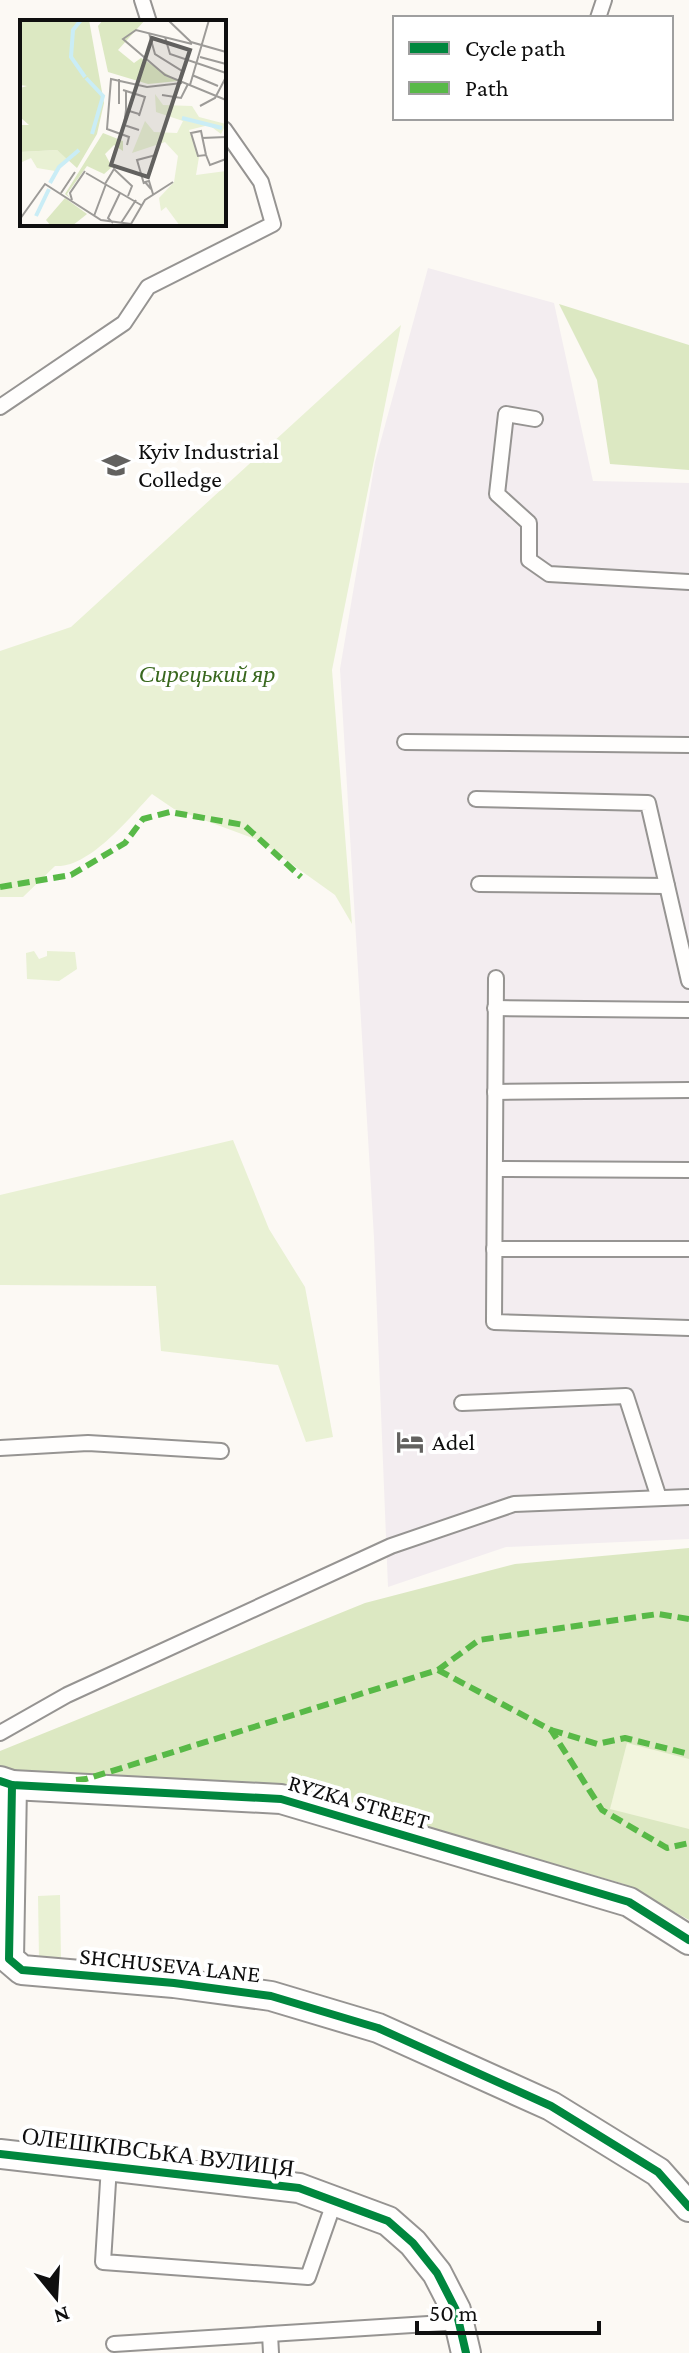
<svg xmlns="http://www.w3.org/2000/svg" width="689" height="2353" font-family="'Crimson Pro',serif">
<rect width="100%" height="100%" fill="#fcf9f4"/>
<path fill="#f3edf0" d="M428,268L554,303L593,481L689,483V1539L506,1547L388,1587L374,1238L340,669L375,462Z"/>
<g fill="#e9f1d4">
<path d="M401,325L332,670L352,924L335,895L258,840L174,809L152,794C131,816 89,869 55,866L23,897H0V651L71,627Z"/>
<path d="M34,951L39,959L47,956V951L75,952L77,969L59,981L27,979L26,953Z"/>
<path d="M233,1140L269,1229L305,1287L333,1437L306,1442L278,1365L161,1351L156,1286L0,1285V1195Z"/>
<path d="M60,1895L61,1958L39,1959L38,1896Z"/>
</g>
<g fill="#dce8c2">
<path d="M559,304L689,345V470L610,464L597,380Z"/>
<path d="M689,1548V1920L624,1884L291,1788L21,1776L0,1767V1751L365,1603L515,1564Z"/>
</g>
<path fill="#f2f5dd" d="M627,1743L689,1759V1829L610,1809Z"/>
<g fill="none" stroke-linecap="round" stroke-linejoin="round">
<g stroke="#969492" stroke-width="18">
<g id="service">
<path d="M142,0L149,22"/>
<path d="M598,18L604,0"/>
<path d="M0,407L124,323L148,287L273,224L261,182L224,129"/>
<path d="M535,419L506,414L497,494L529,523V560L549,574L689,582"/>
<path d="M405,742L689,745"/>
<path d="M476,799L648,803L689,981"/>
<path d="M479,884L667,886"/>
<path d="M496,978L494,1322L689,1328"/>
<path d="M495,1008L689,1010"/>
<path d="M495,1092L689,1090"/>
<path d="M495,1169L689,1170"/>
<path d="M494,1249H689"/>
<path d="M462,1403L626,1396L659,1498"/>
<path d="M0,1448L88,1443L221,1451"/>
<path d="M0,1733L67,1695L391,1546L514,1504L689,1497"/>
<path d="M109,2166L103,2262L308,2277L335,2200"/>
<path d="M270,2334L271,2353"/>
<path d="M114,2344L460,2322"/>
</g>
</g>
<g stroke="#969492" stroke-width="32">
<g id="minor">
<path d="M0,1781L12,1785L281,1799L629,1902L689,1940"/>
<path d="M12,1785L9,1959L22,1970L174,1983L271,1996L378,2028L551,2106L658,2172L689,2207"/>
<path d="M0,2154L299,2188L388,2221L413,2243L437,2273L456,2310L466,2353"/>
</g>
</g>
<use href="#service" stroke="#fffefd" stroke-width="14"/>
<use href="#minor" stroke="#fffefd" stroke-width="28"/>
<g stroke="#58b947" stroke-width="6" stroke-dasharray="12 6" stroke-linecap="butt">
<path d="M0,887L71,875L125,843L143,819L170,812L244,825L301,877"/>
<path d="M438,1670L551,1730L602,1810L667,1848L689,1843"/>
<path d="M551,1730L597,1744L625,1738L689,1754"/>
<path d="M76,1780L86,1779L438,1670L479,1640L658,1614L689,1619"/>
</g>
<g stroke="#fff" stroke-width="13">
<g id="cycleway">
<path d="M0,1781L12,1785L281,1799L629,1902L689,1940"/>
<path d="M12,1785L9,1959L22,1970L174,1983L271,1996L378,2028L551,2106L658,2172L689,2207"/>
<path d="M0,2154L299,2188L388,2221L413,2243L437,2273L456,2310L466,2353"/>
</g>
</g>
<use href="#cycleway" stroke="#00873e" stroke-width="8"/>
</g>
<defs>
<g id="university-bare" transform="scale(2.16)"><path d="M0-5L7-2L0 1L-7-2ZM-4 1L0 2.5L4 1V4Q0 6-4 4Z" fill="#62615f" stroke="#fff" stroke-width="2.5" paint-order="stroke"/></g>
<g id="hotel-bare" transform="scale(2.16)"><path d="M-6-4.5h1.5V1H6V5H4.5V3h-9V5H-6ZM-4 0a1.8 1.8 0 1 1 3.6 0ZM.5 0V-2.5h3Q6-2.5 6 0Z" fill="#62615f" stroke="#fff" stroke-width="2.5" paint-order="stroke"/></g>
</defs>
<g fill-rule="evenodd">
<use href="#university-bare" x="116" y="465"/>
<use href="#hotel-bare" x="410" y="1442"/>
</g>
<g text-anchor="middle" stroke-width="8" stroke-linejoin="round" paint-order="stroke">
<g font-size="24" fill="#0f0f0f" stroke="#fff" text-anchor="start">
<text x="138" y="459">Kyiv Industrial<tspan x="138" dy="28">Colledge</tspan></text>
<text x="432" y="1450">Adel</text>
</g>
<g font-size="24" font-style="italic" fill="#39681e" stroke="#fff">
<text x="207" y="682">Сирецький яр</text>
</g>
<g font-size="24" fill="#0f0f0f" stroke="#fff">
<text transform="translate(359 1802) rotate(16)" y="8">RYZKA STREET</text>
<text transform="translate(170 1965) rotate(6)" y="8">SHCHUSEVA LANE</text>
<text transform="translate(158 2152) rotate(7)" y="8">ОЛЕШКІВСЬКА ВУЛИЦЯ</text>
</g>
</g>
<g transform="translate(20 20)">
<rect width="206" height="206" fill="#fcf9f4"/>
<path d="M135,74L143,85L172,86L179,97L206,104L201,114L189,105L169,110L179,137L176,155L206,151V206H160L146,187L141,191L139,178L154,162L158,136L145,122L112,133L125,101L134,112L157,113L163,101L136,92ZM37,130L48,139L35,151L17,148L11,138L0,143V132Z" fill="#e9f1d4"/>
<path d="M0,0H69L84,83L77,114L57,148L37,130L0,132V105H9L0,97V68L7,66L0,65ZM83,0H125L98,30L114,43L121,38L158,61L128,64L88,52L78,6ZM83,113L103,121V131L94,125L85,134L92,147L84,154L67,146L47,174L50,178L45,174ZM45,178L67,194L52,206H31L26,200Z" fill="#dce8c2"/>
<path fill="none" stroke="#caedf6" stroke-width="4" d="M61,0L53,10L51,37L65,57M66,58L83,76L72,114M162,98L202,108M30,163L39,147L59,130M16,196L29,169"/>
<path fill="none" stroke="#9d9b98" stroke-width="2" d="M148,0L171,22L206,32M129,13L135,34L162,51L159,61M145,17L150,34L206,53M172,24L116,10L103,19L145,55L206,80M180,37L206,44M172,55L198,66M99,59V84M170,65L189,0M103,70L125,77L119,96M106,70V90L119,94M142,75L161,78L168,64M180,86L195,78L206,57M106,90L104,105L119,110M182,118L206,117M107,125L109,117L87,109L91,59L127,67L162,63M186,135L181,111L171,113L178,136L186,135L190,145L206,139M66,153L121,185M85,164L94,149L112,166L108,176M124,164L117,140L136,135M131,169L125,162L129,161L133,174M41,173L55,152M52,180L50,173L65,151M74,196L86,164M0,199L25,164L81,200L111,204M93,203L88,198L100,173M101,203L116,180M111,204L125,180L153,162"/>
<path fill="#62615f" fill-opacity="0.15" stroke="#62615f" stroke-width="4" d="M132,18L170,30L128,157L91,145Z"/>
<rect width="206" height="206" fill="none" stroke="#0f0f0f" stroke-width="4"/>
</g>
<rect x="393" y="16" width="280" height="104" fill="#ffffff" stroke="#9f9f9f" stroke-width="2"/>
<rect x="409" y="42" width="40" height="12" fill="#00873e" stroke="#9f9f9f" stroke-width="2"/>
<text x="465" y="56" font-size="24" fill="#0f0f0f">Cycle path</text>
<rect x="409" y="82" width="40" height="12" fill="#58b947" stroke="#9f9f9f" stroke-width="2"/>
<text x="465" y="96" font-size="24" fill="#0f0f0f">Path</text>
<g transform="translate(56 2297) rotate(162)" stroke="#ffffff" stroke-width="6" paint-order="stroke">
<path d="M0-6L14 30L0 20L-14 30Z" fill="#0f0f0f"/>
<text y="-12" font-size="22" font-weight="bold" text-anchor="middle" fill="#0f0f0f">N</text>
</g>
<path d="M417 2321v12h182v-12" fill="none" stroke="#0f0f0f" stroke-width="4"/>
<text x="429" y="2321" font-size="24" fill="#0f0f0f" stroke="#ffffff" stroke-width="6" paint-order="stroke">50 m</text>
</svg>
